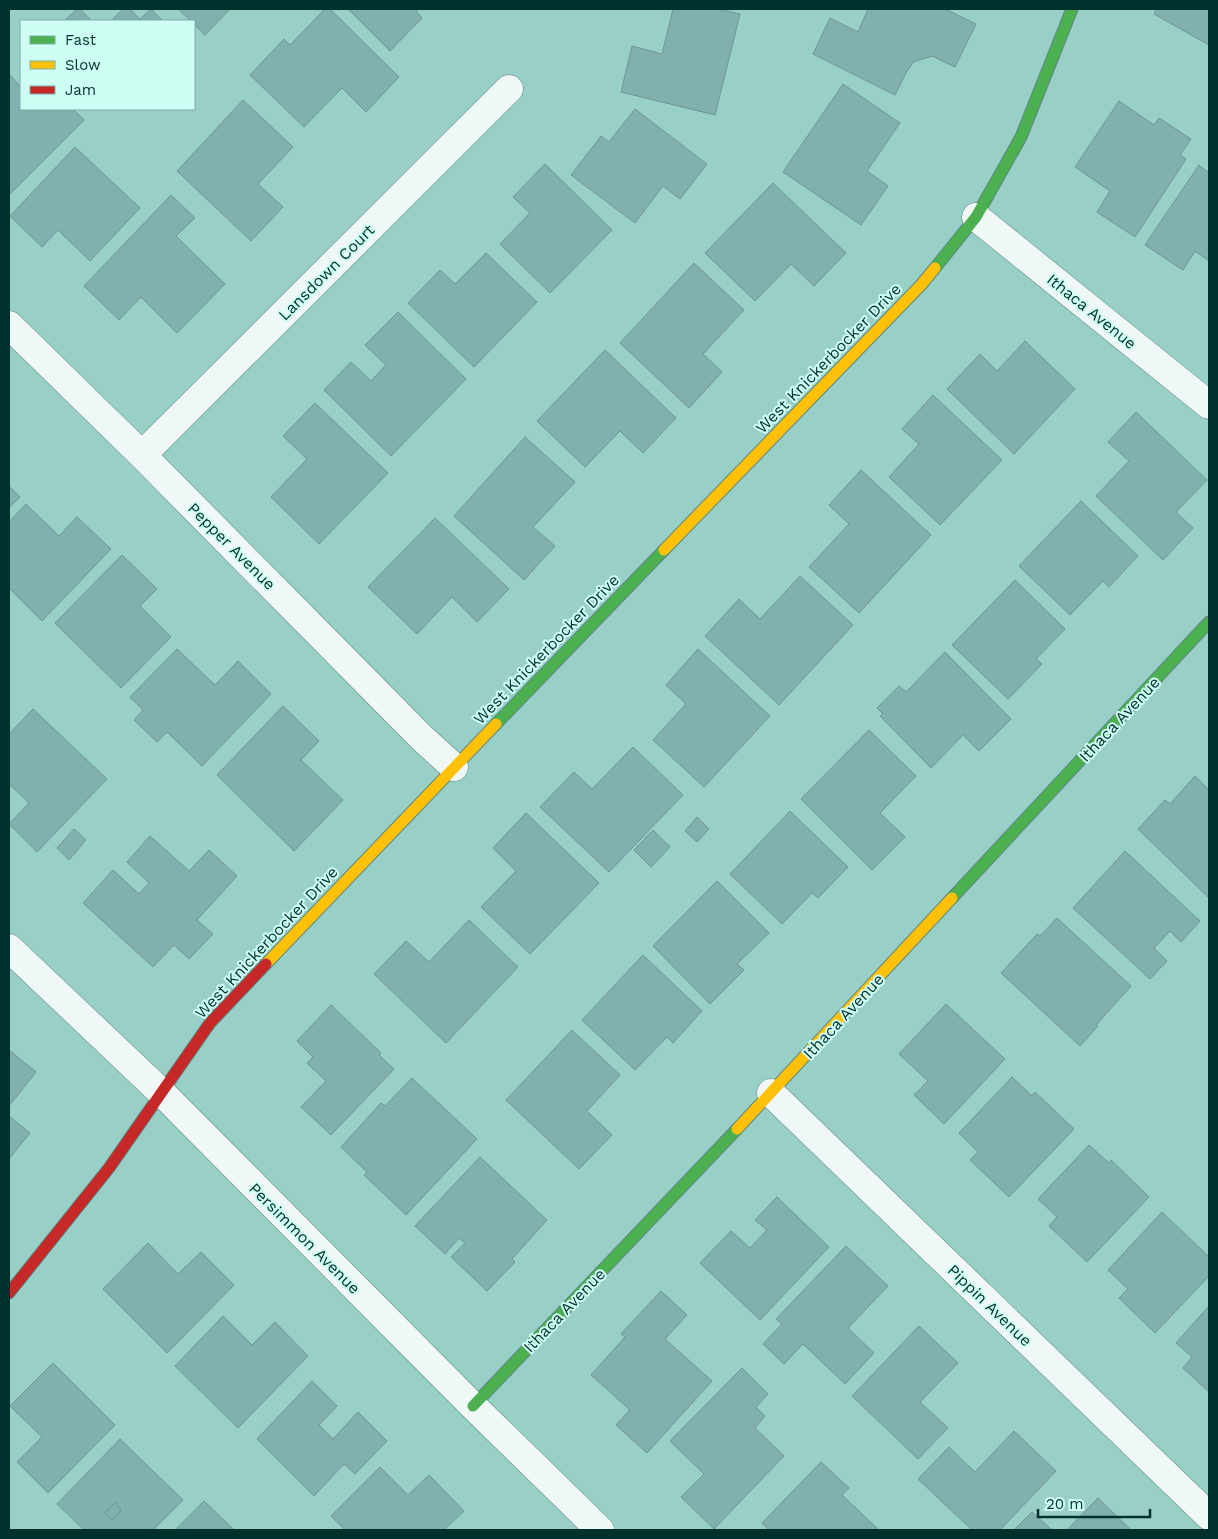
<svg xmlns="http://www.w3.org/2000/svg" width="1218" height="1539" font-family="'Work Sans',sans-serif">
<rect width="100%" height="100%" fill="#98d0c7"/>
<g fill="#82b0ae" stroke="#6d9693" fill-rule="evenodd">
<path d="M77,9H80L92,21H64Z"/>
<path d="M123,9H130L140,19L151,9L163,21H111Z"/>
<path d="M178,9H230L205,35L194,24V21H191Z"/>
<path d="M325,9H330L399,77L366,112L342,88L304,127L250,75L284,39L290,45Z"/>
<path d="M348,9H418L416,11L422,18L390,51Z"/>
<path d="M673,9H719L740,14L715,115L621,92L632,46L662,54Z"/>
<path d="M868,9H945L976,24L955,67L932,56L913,62L909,69H908L895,95L813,54L830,18L858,32Z"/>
<path d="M1157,9H1209V45L1154,14Z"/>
<path d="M9,74L21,87V109H73L84,120L9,195Z"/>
<path d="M843,84L900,123L867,171L888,186L861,225L783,172Z"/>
<path d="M243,100L293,147L258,184L283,207L251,241L177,171Z"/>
<path d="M1119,101L1154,125L1159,118L1191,139L1180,155L1186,159L1135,237L1097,212L1110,191L1075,167Z"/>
<path d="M635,109L707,164L680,199L663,186L635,223L571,175L601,136L609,142Z"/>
<path d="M75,147L140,208L90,261L58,230L42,247L10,216Z"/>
<path d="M545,164L612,230L550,293L500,244L530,213L513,197Z"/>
<path d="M1199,165L1209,173V261L1195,251L1183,270L1145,245Z"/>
<path d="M773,183L846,253L814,286L791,264L755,301L705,253Z"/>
<path d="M171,195L195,218L176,236L225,284L177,333L141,297L119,320L84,286Z"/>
<path d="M486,253L537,302L474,367L408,303L440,270L455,284Z"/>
<path d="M694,263L744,310L703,354L722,372L689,408L620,343Z"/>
<path d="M398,312L466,379L391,456L324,390L351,362L371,381L386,365L365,345Z"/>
<path d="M1025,341L1075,389L1014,454L947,389L980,354L997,371Z"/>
<path d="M605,350L676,418L643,453L620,431L585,467L537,421Z"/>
<path d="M933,395L1002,460L940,525L889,477L919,444L902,429Z"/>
<path d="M315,403L388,473L319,544L271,497L307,459L283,436Z"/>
<path d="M1136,412L1207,480L1176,512L1193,528L1163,560L1096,496L1129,461L1108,442Z"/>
<path d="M525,437L575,482L533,527L555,546L524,580L454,516Z"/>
<path d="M861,470L931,535L859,613L809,567L849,524L829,505Z"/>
<path d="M9,486L20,497L9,508Z"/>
<path d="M1081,501L1138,556L1109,587L1103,581L1070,615L1019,566Z"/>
<path d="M26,504L59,536L77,517L111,549L42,621L9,588V522Z"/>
<path d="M435,518L509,589L477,622L452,597L417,634L368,587Z"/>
<path d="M122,555L157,589L140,606L171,637L121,688L55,623Z"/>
<path d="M800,576L853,625L779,705L705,636L739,599L760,619Z"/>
<path d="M1015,580L1065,629L1036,659L1042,664L1008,699L952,645Z"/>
<path d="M177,649L215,685L238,661L271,694L202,766L167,732L157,742L134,720L143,710L130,697Z"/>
<path d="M698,649L770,716L704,787L653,740L686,704L666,685Z"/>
<path d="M945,652L1011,719L979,751L963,735L931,768L880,716L883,714L877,708L899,686L906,692Z"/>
<path d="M283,706L319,741L301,760L343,800L294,851L217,775Z"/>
<path d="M33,709L107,779L37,852L9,824L29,803L9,784V734Z"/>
<path d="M869,730L916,776L880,813L905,837L872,870L801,799Z"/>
<path d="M633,747L683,795L609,872L540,807L574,772L592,789Z"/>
<path d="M1195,776L1209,790V898L1138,829L1165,800L1170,804Z"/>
<path d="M790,811L848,867L818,898L812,893L782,924L730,874Z"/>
<path d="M526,813L599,883L530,954L481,907L516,871L493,848Z"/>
<path d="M697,817L709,829L697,842L685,831Z"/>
<path d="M74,829L86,840L69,860L57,848Z"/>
<path d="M653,830L670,847L651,867L634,850Z"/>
<path d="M150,836L189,871L209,850L237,876L197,920L213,934L189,959L174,945L153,967L83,903L113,870L139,894L149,883L127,862Z"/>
<path d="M1125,851L1200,921L1181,942L1170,931L1154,948L1167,961L1150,979L1073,908Z"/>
<path d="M717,881L769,933L737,964L744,970L710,1004L653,946Z"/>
<path d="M1057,918L1131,986L1096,1025L1098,1026L1080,1046L1001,973L1037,934L1040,936Z"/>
<path d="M469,920L518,967L446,1043L374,974L406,941L429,962Z"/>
<path d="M643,955L702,1011L673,1043L667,1037L635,1070L582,1020Z"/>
<path d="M946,1004L1005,1059L944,1124L914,1095L928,1081L899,1054Z"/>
<path d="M331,1005L381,1053L379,1055L394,1069L331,1135L301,1107L326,1081L307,1063L313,1057L297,1041Z"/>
<path d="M572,1030L620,1075L587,1111L612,1135L579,1169L506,1100Z"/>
<path d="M9,1050L36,1072L9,1106Z"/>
<path d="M1012,1077L1032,1096L1035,1092L1074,1129L1009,1197L970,1160L978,1152L959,1133Z"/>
<path d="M412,1078L477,1139L406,1215L364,1175L367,1172L341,1147L381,1103L385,1106Z"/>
<path d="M9,1116L30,1133L9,1159Z"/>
<path d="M1089,1145L1109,1163L1111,1160L1149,1197L1087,1262L1049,1226L1057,1217L1038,1199Z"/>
<path d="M480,1157L547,1220L512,1259L515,1262L487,1291L451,1257L465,1243L459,1238L445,1254L415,1226Z"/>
<path d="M777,1197L829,1247L760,1320L700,1263L731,1231L750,1248L767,1230L755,1220Z"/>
<path d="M1162,1212L1209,1257V1276L1155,1333L1119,1298L1128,1289L1108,1270Z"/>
<path d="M148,1243L178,1274L201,1252L234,1285L167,1353L103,1289Z"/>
<path d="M846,1246L888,1286L848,1328L874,1353L845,1384L803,1344L784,1364L763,1344L782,1324L776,1319Z"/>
<path d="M661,1291L687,1315L665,1339L712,1381L647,1453L616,1425L630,1410L591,1375L625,1337L621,1334Z"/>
<path d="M1209,1306V1392L1183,1368L1192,1357L1176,1343Z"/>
<path d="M223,1316L252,1345L275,1322L308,1356L238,1428L175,1366Z"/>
<path d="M919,1326L958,1363L920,1402L948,1428L918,1459L852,1396Z"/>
<path d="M53,1363L115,1425L48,1493L17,1462L42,1437L10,1406Z"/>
<path d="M742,1368L768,1394L756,1407L765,1416L755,1428L784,1456L714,1529L681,1497L704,1474L670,1441Z"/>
<path d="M312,1381L337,1406L319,1425L333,1439L358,1412L387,1441L355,1474L344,1464L314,1496L257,1439Z"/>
<path d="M1014,1431L1056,1471L1000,1530H972L918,1479L949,1447L975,1472Z"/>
<path d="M120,1439L183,1500L153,1530H84L57,1504ZM115,1503L121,1510L112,1520L105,1513Z"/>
<path d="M821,1462L849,1488L842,1495L879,1530H769L762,1523Z"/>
<path d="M380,1467L408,1495L429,1475L464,1511L444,1530H345L331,1516Z"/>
<path d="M1098,1498L1131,1530H1067Z"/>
<path d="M204,1501L234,1530H175Z"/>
<path d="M115,1503L121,1510L112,1520L105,1513Z"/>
<path d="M1032,1512L1052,1530H1014Z"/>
</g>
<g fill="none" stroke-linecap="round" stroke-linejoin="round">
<g stroke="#5d8782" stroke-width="29">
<g id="street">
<path d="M976,217L1209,405"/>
<path d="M9,325L142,455L421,737L454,767"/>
<path d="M142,455L509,89"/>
<path d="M9,948L162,1093L473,1406L600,1530"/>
<path d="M771,1093L1209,1516"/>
</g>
</g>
<g stroke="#5d8782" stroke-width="13">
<g id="fast">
<path d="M935,268L976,217L1021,137L1072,9"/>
<path d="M496,724L664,550"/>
<path d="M952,898L1209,622"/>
<path d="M473,1406L737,1129"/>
</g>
</g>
<g stroke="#5d8782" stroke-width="13">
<g id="slow">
<path d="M664,550L921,285L935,268"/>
<path d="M266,964L496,724"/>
<path d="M737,1129L952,898"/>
</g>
</g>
<g stroke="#5d8782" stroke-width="13">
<path id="jam" d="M9,1293L109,1168L210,1023L266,964"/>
</g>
<use href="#street" stroke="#f0f8f7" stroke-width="28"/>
<use href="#fast" stroke="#4caf50" stroke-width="11"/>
<use href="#slow" stroke="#ffc107" stroke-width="11"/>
<use href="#jam" stroke="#c62828" stroke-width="11"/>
</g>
<g text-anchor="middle" stroke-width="4" stroke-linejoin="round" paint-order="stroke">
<g font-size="16" fill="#01312c" stroke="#cffef5">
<text transform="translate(326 272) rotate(-45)" y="6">Lansdown Court</text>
<text transform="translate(1092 311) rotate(39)" y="6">Ithaca Avenue</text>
<text transform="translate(828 358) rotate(-46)" y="6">West Knickerbocker Drive</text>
<text transform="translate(232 546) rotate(45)" y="6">Pepper Avenue</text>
<text transform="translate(546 649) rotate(-46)" y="6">West Knickerbocker Drive</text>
<text transform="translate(1119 719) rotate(-47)" y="6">Ithaca Avenue</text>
<text transform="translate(266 942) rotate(-47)" y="6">West Knickerbocker Drive</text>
<text transform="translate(843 1016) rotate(-47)" y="6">Ithaca Avenue</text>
<text transform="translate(305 1238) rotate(45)" y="6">Persimmon Avenue</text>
<text transform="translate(990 1305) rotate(44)" y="6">Pippin Avenue</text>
<text transform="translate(564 1310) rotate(-46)" y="6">Ithaca Avenue</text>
</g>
</g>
<rect width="1218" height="1539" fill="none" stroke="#01312c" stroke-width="20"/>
<rect x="20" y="20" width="175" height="90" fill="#cffef5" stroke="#7daca5"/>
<rect x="30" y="36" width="25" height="8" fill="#4caf50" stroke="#7daca5"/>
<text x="65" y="45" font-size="15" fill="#01312c">Fast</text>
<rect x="30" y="61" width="25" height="8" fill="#ffc107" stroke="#7daca5"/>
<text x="65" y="70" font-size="15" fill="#01312c">Slow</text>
<rect x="30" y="86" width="25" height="8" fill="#c62828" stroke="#7daca5"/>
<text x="65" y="95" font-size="15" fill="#01312c">Jam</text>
<path d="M1038 1509v8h112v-8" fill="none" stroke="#01312c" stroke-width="2.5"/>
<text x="1046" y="1509" font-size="15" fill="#01312c" stroke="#cffef5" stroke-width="4" paint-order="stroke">20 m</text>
</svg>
